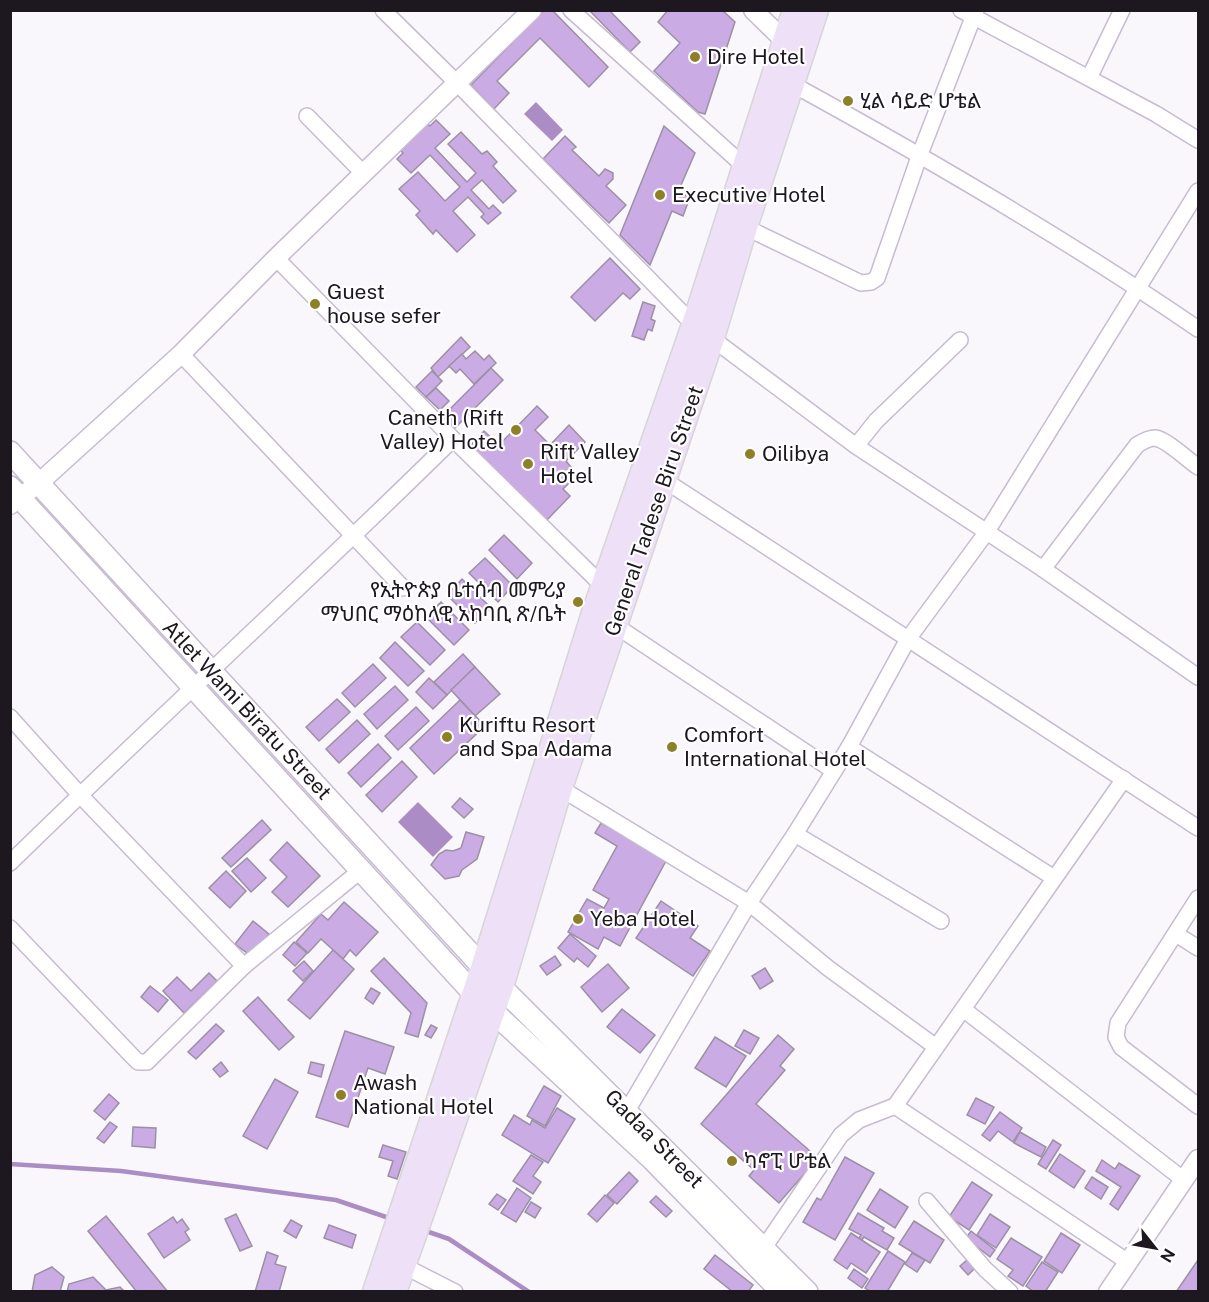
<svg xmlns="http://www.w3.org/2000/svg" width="1209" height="1302" font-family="'Public Sans','Noto Sans Ethiopic',sans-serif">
<rect width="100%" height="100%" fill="#faf7fc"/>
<g fill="#ab8cc4">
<path d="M536,102L563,130L552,141L524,114Z"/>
<path d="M418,802L453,837L433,857L398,822Z"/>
</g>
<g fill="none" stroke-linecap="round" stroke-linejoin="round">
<g stroke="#ab8cc4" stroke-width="4.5">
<path d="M10,1164L121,1171L336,1200L392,1219"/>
<path d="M423,1230L449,1239L529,1292"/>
</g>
</g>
<g fill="#caabe4" stroke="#9b90a5" stroke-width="1.5">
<path d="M544,10H552L608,67L589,87L540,38L497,81L509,93L494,109L471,85Z"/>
<path d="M589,10H609L640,42L630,52Z"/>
<path d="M668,10H722L735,22L705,114L698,112L654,71L680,43L658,22Z"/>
<path d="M436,120L450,134L435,148L467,182L476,173L448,144L461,132L482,154L487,151L497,162L493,166L516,191L503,203L482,180L471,190L489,209L493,205L501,213L488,224L481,217L484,214L468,197L453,211L475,235L457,252L436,230L433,234L416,215L420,211L399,189L418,172L445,201L460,187L430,155L411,173L397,159L403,153L397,147L425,121L430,126Z"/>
<path d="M664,126L695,153L678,192L690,197L683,216L672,211L650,265L620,235Z"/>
<path d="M565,136L576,147L572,150L599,176L605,169L613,173V179L606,186L626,205L609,223L543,159Z"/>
<path d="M610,258L640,289L630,299L623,293L595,321L571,297Z"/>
<path d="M643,302L655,306L651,319L655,321L652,331L648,329L644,340L632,336Z"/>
<path d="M461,337L470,347L438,377L431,368Z"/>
<path d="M475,351L484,360L489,355L496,363L474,384L460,369L456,373L449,366L462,354L466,359Z"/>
<path d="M491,368L503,380L455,428L443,416Z"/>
<path d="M432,371L442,381L426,397L416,387Z"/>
<path d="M436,388L449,401L440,410L426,397Z"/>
<path d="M537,406L548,417L535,430L550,445L569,425L585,442L566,461L571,467L569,469L576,476L563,489L570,496L546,521L470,446L484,431L499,445Z"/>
<path d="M504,535L532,563L517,579L489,550Z"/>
<path d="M485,558L513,586L498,602L469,573Z"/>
<path d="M462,579L491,608L475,623L447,595Z"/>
<path d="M441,602L469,630L454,645L426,617Z"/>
<path d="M417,622L445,650L430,665L401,637Z"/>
<path d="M395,642L424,671L408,686L380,658Z"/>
<path d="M463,654L475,667L447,695L434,682Z"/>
<path d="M373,664L386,678L355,707L342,693Z"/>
<path d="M475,667L500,694L475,716L451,690Z"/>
<path d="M429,678L447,695L433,709L416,692Z"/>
<path d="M395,686L408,700L377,729L364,714Z"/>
<path d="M337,699L350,712L319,741L306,727Z"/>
<path d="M460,700L485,726L434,774L410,748Z"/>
<path d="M416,707L429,721L398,750L385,736Z"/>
<path d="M357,720L370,734L339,763L326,749Z"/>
<path d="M378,744L391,758L361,787L348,773Z"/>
<path d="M402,761L417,777L382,812L366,795Z"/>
<path d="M460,798L473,809L464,818L452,807Z"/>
<path d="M262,820L271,830L231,867L222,858Z"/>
<path d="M601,823L667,859L620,946L604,937L598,949L568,932L587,899L604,908L609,899L593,890L617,846L595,833Z"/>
<path d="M466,832L484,837L477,859L462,870L459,876L445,879L431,865L439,854L446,850L453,851L461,848Z"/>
<path d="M287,842L320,876L288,907L272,892L287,877L270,860Z"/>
<path d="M247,858L266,878L251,892L232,871Z"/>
<path d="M226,871L246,891L230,908L209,888Z"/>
<path d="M661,901L698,926L690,938L710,951L693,976L636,938Z"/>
<path d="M344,902L378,932L356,956L350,950L343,959L321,939L308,953L296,942L321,914L328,920Z"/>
<path d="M253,921L269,934L251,956L235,944Z"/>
<path d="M570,934L596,956L588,967L577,958L574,962L558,948Z"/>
<path d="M294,942L307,953L295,966L283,955Z"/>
<path d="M333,950L354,969L310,1019L288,1000Z"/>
<path d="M555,956L561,965L547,975L540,966Z"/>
<path d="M384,958L427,1003L418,1037L405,1033L411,1013L371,971Z"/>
<path d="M304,961L313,971L303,981L293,971Z"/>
<path d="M608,964L629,988L602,1012L581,987Z"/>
<path d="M765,968L773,981L760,989L752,976Z"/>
<path d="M209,973L217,981L184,1013L163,991L177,977L191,991Z"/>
<path d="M150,986L168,1000L158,1012L141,997Z"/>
<path d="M371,988L380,993L373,1004L365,998Z"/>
<path d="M258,997L294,1037L279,1050L243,1011Z"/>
<path d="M622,1009L655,1035L640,1053L607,1027Z"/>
<path d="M216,1024L224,1031L196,1059L188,1052Z"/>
<path d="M431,1025L437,1028L431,1038L425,1035Z"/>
<path d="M744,1030L759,1038L750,1054L735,1046Z"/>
<path d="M345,1031L394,1047L385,1074L368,1068L348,1127L316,1117Z"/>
<path d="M778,1035L794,1049L780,1066L785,1070L756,1104L818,1158L779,1203L749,1176L754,1170L701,1124Z"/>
<path d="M715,1037L746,1056L726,1087L695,1068Z"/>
<path d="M221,1062L228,1071L220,1077L213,1069Z"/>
<path d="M311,1062L324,1065L321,1077L308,1073Z"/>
<path d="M275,1079L298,1092L267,1149L243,1136Z"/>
<path d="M544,1086L561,1096L545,1126L527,1116Z"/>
<path d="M109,1094L119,1103L105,1120L94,1111Z"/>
<path d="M976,1098L994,1107L985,1124L967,1115Z"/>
<path d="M557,1108L575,1119L548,1163L502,1135L514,1115L530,1125L532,1120L545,1128Z"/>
<path d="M1000,1112L1022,1128L1013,1142L998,1131L990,1141L982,1135Z"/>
<path d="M110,1122L117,1127L104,1143L97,1138Z"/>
<path d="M133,1127L156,1128L155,1148L132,1146Z"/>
<path d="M1020,1132L1046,1147L1041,1157L1014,1143Z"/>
<path d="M1053,1140L1061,1145L1046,1169L1038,1164Z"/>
<path d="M383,1145L406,1152L397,1179L388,1176L393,1161L379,1157Z"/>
<path d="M1060,1154L1085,1171L1074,1188L1049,1171Z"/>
<path d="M531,1155L543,1162L533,1176L541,1182L533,1194L513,1181Z"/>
<path d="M845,1157L874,1173L835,1240L803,1222L817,1198L821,1200Z"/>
<path d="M1102,1160L1115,1169L1119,1163L1140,1176L1118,1210L1110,1204L1121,1187L1096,1171Z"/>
<path d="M629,1172L638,1181L617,1204L607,1195Z"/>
<path d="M1092,1177L1108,1187L1101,1199L1085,1188Z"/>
<path d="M972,1182L992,1195L969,1230L949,1217Z"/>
<path d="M517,1188L531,1198L516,1222L501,1213Z"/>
<path d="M880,1189L908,1207L895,1228L867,1210Z"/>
<path d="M497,1194L506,1200L498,1210L489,1204Z"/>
<path d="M605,1195L614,1203L597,1222L588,1214Z"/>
<path d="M656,1196L672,1211L666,1217L650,1202Z"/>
<path d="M531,1202L541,1208L535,1218L525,1212Z"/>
<path d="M858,1213L884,1228L882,1231L894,1238L887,1250L864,1237L862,1240L859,1238L861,1235L849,1229Z"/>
<path d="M236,1214L252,1246L240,1251L225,1219Z"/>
<path d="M990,1214L1010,1227L996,1248L977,1235Z"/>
<path d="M106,1216L168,1292H137L88,1231Z"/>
<path d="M173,1217L177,1223L182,1219L189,1229L185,1232L190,1240L164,1258L148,1234Z"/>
<path d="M291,1220L302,1226L296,1238L284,1231Z"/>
<path d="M914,1221L944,1240L930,1263L899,1244Z"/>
<path d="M329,1225L356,1235L352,1248L324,1238Z"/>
<path d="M971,1231L995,1250L990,1257L966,1238Z"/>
<path d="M851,1233L880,1252L866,1273L851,1263L847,1269L834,1260Z"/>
<path d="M1061,1233L1080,1245L1062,1273L1044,1261Z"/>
<path d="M1011,1238L1042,1257L1023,1286L1008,1276L1013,1270L997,1259Z"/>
<path d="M888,1251L905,1262L887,1292H871L865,1288Z"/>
<path d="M267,1252L278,1256L275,1264L286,1267L279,1292H255Z"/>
<path d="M912,1253L925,1260L917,1272L905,1264Z"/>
<path d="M715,1255L753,1285L748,1292H733L704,1269Z"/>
<path d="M967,1260L975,1268L968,1275L960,1266Z"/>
<path d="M1198,1260V1292H1176Z"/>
<path d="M1042,1262L1058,1272L1045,1292H1034L1026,1286Z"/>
<path d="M52,1267L64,1277L60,1292H32L35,1275Z"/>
<path d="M854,1269L868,1279L862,1288L848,1278Z"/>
<path d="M93,1277L106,1290L120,1287L125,1292H67L69,1284Z"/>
</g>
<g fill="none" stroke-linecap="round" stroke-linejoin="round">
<g stroke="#c7bbd1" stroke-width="18">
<g id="minor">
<path d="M383,10L457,83L694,325L856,446L1043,569L1198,677"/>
<path d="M571,10L744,166"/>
<path d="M961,10L1156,114L1198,140"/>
<path d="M1089,78L1122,10"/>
<path d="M792,84C931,160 1068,240 1198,329"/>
<path d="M307,116L364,174"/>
<path d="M745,227L861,283L871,282L877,278L920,154L976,10"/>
<path d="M276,258L453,439L604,587"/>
<path d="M181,354L403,588"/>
<path d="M856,446L876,421L960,340"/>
<path d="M658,476L1198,828"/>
<path d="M1043,569L1137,445C1142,442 1148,438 1155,438C1166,439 1188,460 1198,467"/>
<path d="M610,622L834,771"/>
<path d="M10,717L80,795L244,966"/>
<path d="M849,747L1054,878"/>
<path d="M560,788L749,903L828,968L936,1047"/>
<path d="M795,834L941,921"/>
<path d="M10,863C156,720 308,582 453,439"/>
<path d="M1198,898L1118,1023L1116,1037L1121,1047L1198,1106"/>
<path d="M10,928L133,1057L138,1062H147L244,966L360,871"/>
<path d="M1176,934L1198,948"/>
<path d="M963,1009L1184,1180"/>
<path d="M895,1106L1128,1262"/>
<path d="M627,1111L749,903L795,834L849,747L908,639L986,533L1198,191"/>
<path d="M927,1201L985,1269L1010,1292"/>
<path d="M763,1249L841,1135L859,1120L895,1106L1124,779"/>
<path d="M402,1265L455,1292"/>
</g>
</g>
<g stroke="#c7bbd1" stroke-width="21">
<g id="tertiary">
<path d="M753,10L793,49"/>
<path d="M10,505L39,483L181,354L276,258L532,10"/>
<path d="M1108,1292L1198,1159"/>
</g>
</g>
<g stroke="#c7bbd1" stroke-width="24">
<g id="secondary">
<path d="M10,452L501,987L807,1292"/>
<path d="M10,487L475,995L652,1159L782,1292"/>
</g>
</g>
<g stroke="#d6d5d7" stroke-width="27">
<g id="primary">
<path d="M375,1292L483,968L594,613L694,325L795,10"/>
<path d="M394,1292L501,987L560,788L712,338L745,227L816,10"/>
</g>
</g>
<use href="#minor" stroke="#fff" stroke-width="15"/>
<use href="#tertiary" stroke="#fff" stroke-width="18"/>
<use href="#secondary" stroke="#fff" stroke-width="21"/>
<use href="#primary" stroke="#ede0f7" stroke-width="24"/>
</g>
<g fill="#8f8027" stroke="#fff" stroke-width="2">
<circle cx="695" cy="57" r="6"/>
<circle cx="848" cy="101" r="6"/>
<circle cx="660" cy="195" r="6"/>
<circle cx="315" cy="304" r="6"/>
<circle cx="516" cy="430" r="6"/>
<circle cx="750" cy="454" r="6"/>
<circle cx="528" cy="464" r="6"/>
<circle cx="578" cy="602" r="6"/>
<circle cx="447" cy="737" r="6"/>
<circle cx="672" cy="747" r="6"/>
<circle cx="578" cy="919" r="6"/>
<circle cx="341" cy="1095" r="6"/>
<circle cx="732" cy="1161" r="6"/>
</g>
<g text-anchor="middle" stroke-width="4.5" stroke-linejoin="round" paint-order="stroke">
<g font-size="21" fill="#1d1820" stroke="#fff" text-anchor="start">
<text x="707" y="64">Dire Hotel</text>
<text x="860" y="108">ሂል ሳይድ ሆቴል</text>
<text x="672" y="202">Executive Hotel</text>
<text x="327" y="299">Guest<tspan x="327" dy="24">house sefer</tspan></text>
<text x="504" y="425" text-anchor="end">Caneth (Rift<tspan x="504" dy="24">Valley) Hotel</tspan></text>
<text x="540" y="459">Rift Valley<tspan x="540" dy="24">Hotel</tspan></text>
<text x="762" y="461">Oilibya</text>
<text x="566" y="597" text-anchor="end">የኢትዮጵያ ቤተሰብ መምሪያ<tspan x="566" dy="24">ማህበር ማዕከላዊ አከባቢ ጽ/ቤት</tspan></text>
<text x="459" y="732">Kuriftu Resort<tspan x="459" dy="24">and Spa Adama</tspan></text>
<text x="684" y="742">Comfort<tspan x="684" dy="24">International Hotel</tspan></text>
<text x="590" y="926">Yeba Hotel</text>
<text x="353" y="1090">Awash<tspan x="353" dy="24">National Hotel</tspan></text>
<text x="744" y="1168">ካኖፒ ሆቴል</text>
</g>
<g font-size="21" fill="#1d1820" stroke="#fff">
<text transform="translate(654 511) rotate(-71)" y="7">General Tadese Biru Street</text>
<text transform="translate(247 710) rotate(47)" y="7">Atlet Wami Biratu Street</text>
<text transform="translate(654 1139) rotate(45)" y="7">Gadaa Street</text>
</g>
</g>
<rect width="1209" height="1302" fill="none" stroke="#1d1820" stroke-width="24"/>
<g transform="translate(1155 1248) rotate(121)" stroke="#ffffff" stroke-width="4.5" paint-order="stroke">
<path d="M0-4.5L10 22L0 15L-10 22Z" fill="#1d1820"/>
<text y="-9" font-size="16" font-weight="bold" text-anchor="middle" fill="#1d1820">N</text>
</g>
</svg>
